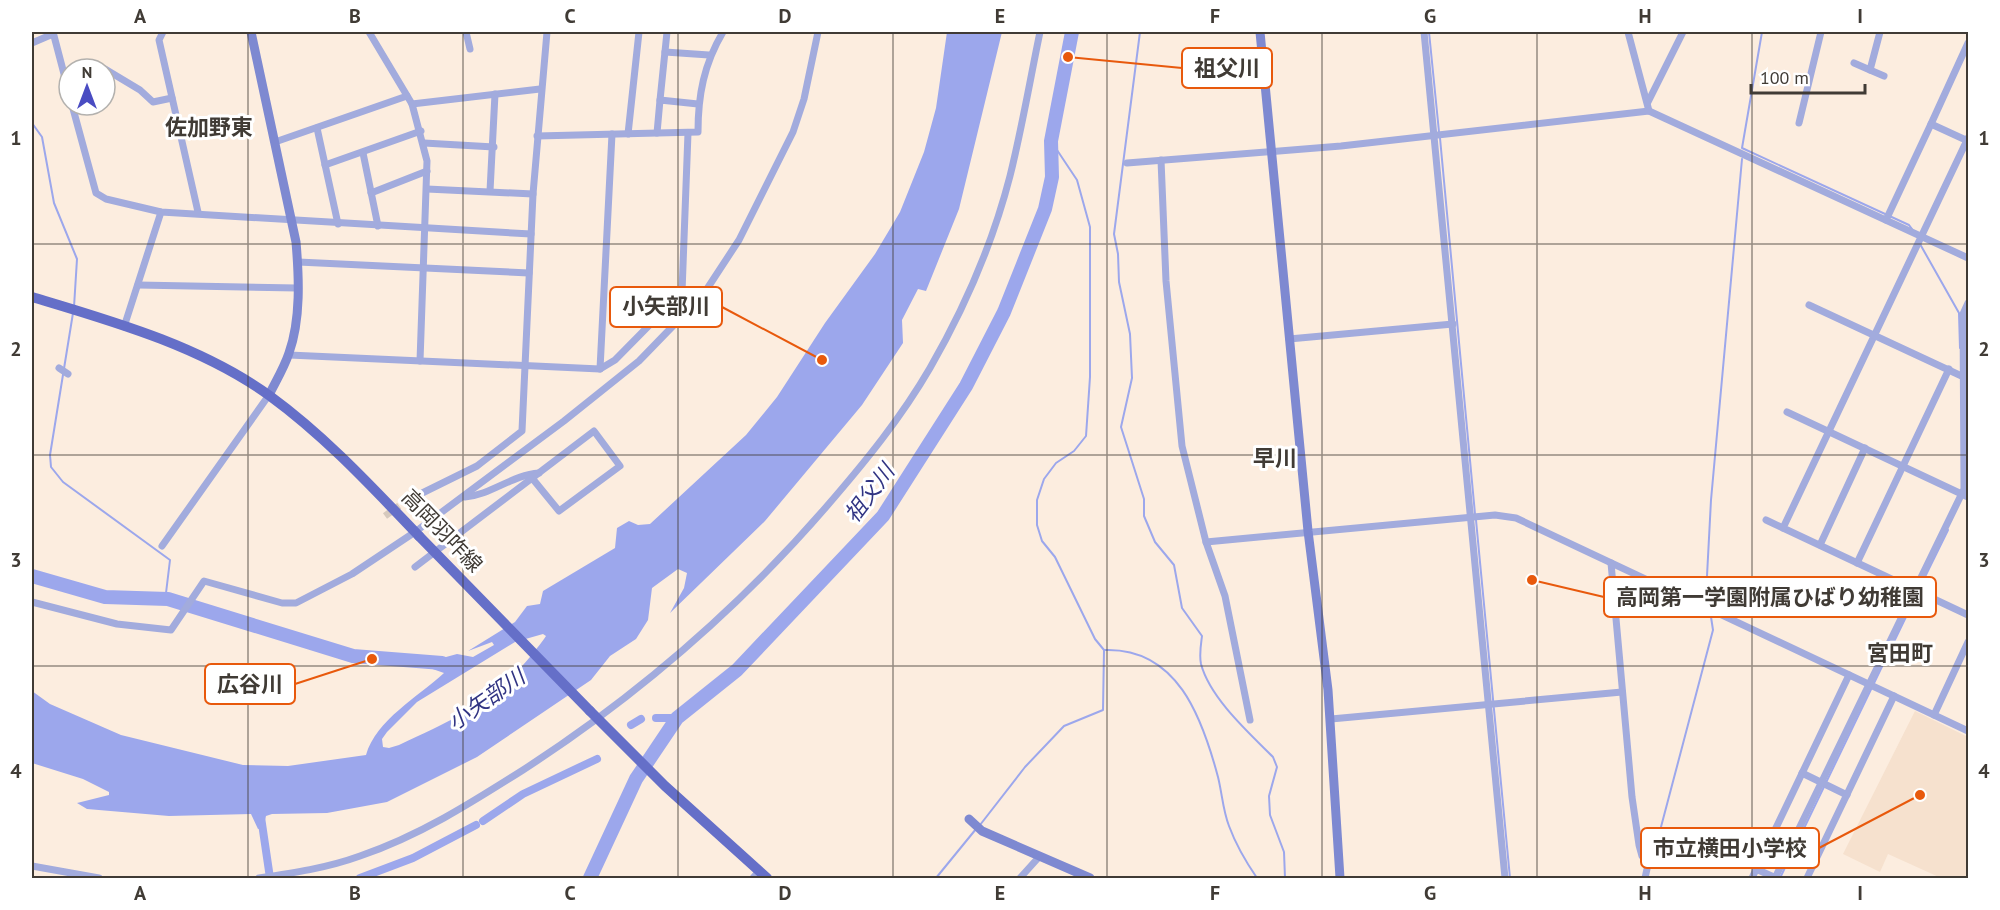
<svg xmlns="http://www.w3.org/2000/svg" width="2000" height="910" font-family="'PT Sans','Noto Sans JP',sans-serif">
<rect width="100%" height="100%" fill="#fceddf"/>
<path fill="#f6e1ce" d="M1915,711L1968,737V873L1966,878H1941L1888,854L1880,872L1843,854Z"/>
<path fill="#9ca7ec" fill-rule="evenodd" d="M947,32H1002L959,209L926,291L918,289L902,320L903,343L862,405L765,521L670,613L684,588L687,573L678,569L652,588L648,620L636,639L610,656L591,680L477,757L387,802L327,813L272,814L266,816L263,828L258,829L251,814L169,816L87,809L77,803L109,795V792L83,779L32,763V691L50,704L121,735L243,765L288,766L366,755C376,720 418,697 444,673L424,666V656L446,657L457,654L473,657L494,645L492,642L468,651L515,622L527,606L540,604L543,591L615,548L617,528L629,521L638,525L650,524L746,435L777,397L825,323L875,254L900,212L924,152L936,108ZM543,634L546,636L544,639C499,700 465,714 399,745L389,748L383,747L382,739L387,732L417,702L515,642Z"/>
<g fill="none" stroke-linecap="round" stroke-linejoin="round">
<g stroke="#9ca7ec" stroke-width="2">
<path d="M1140,32L1114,234L1118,254L1119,282L1130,334L1132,378L1121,427L1144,499V516L1155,542L1174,565L1182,608L1202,636C1201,644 1199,655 1201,664C1210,698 1249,733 1273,757L1277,767L1269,796L1270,815L1284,852L1285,878"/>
<path d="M1429,32L1439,132"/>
<path d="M1762,32L1742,148L1909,225L1912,229"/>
<path d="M32,123L42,137L54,203L77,259L74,307"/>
<path d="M1440,138L1475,514"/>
<path d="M1920,244L1959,313L1960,348"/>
<path d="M73,313L50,455L51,467L63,482L170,560L166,593L168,599"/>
<path d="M1476,520L1510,878"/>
<path d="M1919,589L1948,530"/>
<path d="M1708,603L1706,595L1711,500L1742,159"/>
<path d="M1104,650C1177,647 1202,717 1218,777C1222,793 1223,811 1229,826C1236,845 1246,862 1257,878"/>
<path d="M980,825L1025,767L1064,726L1103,710L1104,650L1095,639L1055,557L1042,541L1037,525V500L1044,479L1056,463L1074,451L1086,436L1090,377V227L1077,180L1051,141"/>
<path d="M1652,861L1713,630L1711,617"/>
<path d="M936,878L976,829"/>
<path d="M1780,878L1917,594"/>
</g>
<g stroke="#9ca7ec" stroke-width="8">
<path d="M656,718H677"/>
<path d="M631,725L641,719"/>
<path d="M261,817L270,878"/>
<path d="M483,821L523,794L597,759"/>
<path d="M360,878L413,858L476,825"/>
</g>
<g stroke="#9ca7ec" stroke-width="14">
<path d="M32,576L105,597L168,599L353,656L442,663"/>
<path d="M590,878L636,779L677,718L737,670L883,516L966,386L1004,312L1045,209L1052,177L1051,141L1072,32"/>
</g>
<path stroke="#d6c9bd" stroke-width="7" stroke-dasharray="7 3.5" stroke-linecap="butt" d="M385,516L406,501"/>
<g stroke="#a2abdd" stroke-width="7">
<path d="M53,32L69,93"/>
<path d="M163,32L159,40L198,212"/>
<path d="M369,32L412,104L427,161L420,361"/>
<path d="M466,32L470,49"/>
<path d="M1424,32L1505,878"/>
<path d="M1628,32L1649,111"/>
<path d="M32,43L53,34"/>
<path d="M1968,43L1931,124L1968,141"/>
<path d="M665,52L709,55"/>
<path d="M1854,63L1870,70L1880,32"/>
<path d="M105,69L140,90L153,102L172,98"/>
<path d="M1870,70L1884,76"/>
<path d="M660,100L667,32"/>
<path d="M1648,102L1683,32"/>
<path d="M412,104L540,89"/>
<path d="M72,105L96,193L106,199L161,212L531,234"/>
<path d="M1799,123L1821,32"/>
<path d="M317,128L338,224"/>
<path d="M657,133L660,100L698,104"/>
<path d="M628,134L639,32"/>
<path d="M537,136L698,132C698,95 704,64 723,32"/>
<path d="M1968,138L1783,528L1968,615"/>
<path d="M275,142L407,96"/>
<path d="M424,143L494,147"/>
<path d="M363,153L378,226"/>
<path d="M1161,160L1166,281L1182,446L1206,542L1225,596L1250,720"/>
<path d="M1127,163L1341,146L1649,111L1968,258"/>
<path d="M325,165L421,131"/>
<path d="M427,189L533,194"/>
<path d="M490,191L495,94"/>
<path d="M371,193L427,171"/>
<path d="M1886,220L1931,124"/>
<path d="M298,262L529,273"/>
<path d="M138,285L297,288"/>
<path d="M1809,305L1968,379"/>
<path d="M124,327L161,212"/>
<path d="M1289,339L1453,324"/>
<path d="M289,355L600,369L615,360L682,292L688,133"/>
<path d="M59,368L68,374"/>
<path d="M600,369L612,134"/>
<path d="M1787,412L1968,497"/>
<path d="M465,497C491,495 512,475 539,473"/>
<path d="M406,501L477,466L522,431L533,194L547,32"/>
<path d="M1766,520L1783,528"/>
<path d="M1206,542L1495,515L1516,518L1968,731"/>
<path d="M1820,545L1865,448"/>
<path d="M162,546L269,395"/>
<path d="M1611,563L1632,797L1639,845L1642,856L1649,860L1645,878"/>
<path d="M1857,563L1949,369"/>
<path d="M415,567L594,431L620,466L559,511L532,478"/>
<path d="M32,602L117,624L171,630L204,581L282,603H296L352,574L415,532L564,421L639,361L703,295L739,240L793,132L804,99L818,32"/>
<path d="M1934,715L1968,642"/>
<path d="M1331,719L1622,692"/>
<path d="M1802,773L1847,795"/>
<path d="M32,866L99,878"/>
<path d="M1756,869L1776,878"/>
<path d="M259,878C293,873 327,868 360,856C419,836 471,803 523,770C637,696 738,609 827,506C865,462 901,418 930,368C964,309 993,242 1010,176C1022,128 1030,80 1040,32"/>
<path d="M753,878L759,871"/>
<path d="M1020,878L1039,857"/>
<path d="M1752,878L1849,675"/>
<path d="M1775,878L1964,489L1963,314L1968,303"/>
<path d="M1807,878L1894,696"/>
</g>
<g stroke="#7e89d1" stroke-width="9">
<path d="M251,32L296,242C299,277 301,319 289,353C284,368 276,381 269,395"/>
<path d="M1260,32L1308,531L1328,690L1340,878"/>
<path d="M969,819L982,831L1090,878"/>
</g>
<g stroke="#656fc8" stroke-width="10">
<path d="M32,297C112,321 201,346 270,396C326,437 372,487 419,536"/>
<path d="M590,711L665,786L767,878"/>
</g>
<path stroke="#656fc8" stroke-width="10" d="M419,536L590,711"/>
</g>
<path fill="none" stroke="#403b35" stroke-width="1.5" stroke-opacity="0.55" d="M248,32V878M463,32V878M678,32V878M893,32V878M1107,32V878M1322,32V878M1537,32V878M1752,32V878M32,244H1968M32,455H1968M32,666H1968"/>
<g text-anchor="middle" stroke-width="6" stroke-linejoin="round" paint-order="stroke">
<g font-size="21" fill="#403b35" stroke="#fff">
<text transform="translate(442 531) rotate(46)" y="7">高岡羽咋線</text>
</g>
<g font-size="22" font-weight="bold" fill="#403b35" stroke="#fff">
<text x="209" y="135">佐加野東</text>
<text x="1275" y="466">早川</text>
<text x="1900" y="661">宮田町</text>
</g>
<g font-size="22" font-style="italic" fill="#313483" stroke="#fff">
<text transform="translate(869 493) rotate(-53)" y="8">祖父川</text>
<text transform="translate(486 699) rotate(-35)" y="8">小矢部川</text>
</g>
</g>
<path fill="none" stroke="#e8590c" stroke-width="2" d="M1068 57L1182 68M822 360L722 307M1532 580L1604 597M372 659L295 684M1920 795L1819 848"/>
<g fill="#e8590c" stroke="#fff" stroke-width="2">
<circle cx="1068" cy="57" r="6"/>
<circle cx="822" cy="360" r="6"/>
<circle cx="1532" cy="580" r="6"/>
<circle cx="372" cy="659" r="6"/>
<circle cx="1920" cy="795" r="6"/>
</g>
<g fill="#fff" stroke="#e8590c" stroke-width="2">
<rect x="1182" y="48" width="90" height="40" rx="6"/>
<rect x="610" y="287" width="112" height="40" rx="6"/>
<rect x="1604" y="577" width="332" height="40" rx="6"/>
<rect x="205" y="664" width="90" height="40" rx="6"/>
<rect x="1641" y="828" width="178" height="40" rx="6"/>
</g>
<g font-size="22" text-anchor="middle" font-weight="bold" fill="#403b35">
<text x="1227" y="76">祖父川</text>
<text x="666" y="314">小矢部川</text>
<text x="1770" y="605">高岡第一学園附属ひばり幼稚園</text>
<text x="250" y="692">広谷川</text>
<text x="1730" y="856">市立横田小学校</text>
</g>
<rect width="2000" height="910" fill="none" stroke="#ffffff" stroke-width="66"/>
<g transform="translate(87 87)"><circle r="28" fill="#ffffff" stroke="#b3b1ae" stroke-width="1.5"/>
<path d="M0-4.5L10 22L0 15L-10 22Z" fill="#4a4cc2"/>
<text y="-9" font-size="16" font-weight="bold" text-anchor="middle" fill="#403b35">N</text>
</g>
<path d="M1751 84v9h114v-9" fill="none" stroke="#403b35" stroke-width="3"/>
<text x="1760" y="84" font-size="18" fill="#403b35" stroke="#ffffff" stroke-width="4.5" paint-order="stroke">100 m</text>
<rect x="33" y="33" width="1934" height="844" fill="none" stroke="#403b35" stroke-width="2"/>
<g font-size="20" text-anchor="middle" font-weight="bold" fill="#403b35">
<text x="140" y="23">A</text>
<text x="355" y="23">B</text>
<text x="570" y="23">C</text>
<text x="785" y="23">D</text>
<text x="1000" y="23">E</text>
<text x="1215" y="23">F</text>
<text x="1430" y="23">G</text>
<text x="1645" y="23">H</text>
<text x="1860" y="23">I</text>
<text x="16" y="145">1</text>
<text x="1984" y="145">1</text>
<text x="16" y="356">2</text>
<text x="1984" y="356">2</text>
<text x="16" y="567">3</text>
<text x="1984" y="567">3</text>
<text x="16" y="778">4</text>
<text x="1984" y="778">4</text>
<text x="140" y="900">A</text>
<text x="355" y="900">B</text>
<text x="570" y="900">C</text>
<text x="785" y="900">D</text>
<text x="1000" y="900">E</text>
<text x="1215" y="900">F</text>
<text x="1430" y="900">G</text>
<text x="1645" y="900">H</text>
<text x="1860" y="900">I</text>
</g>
</svg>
